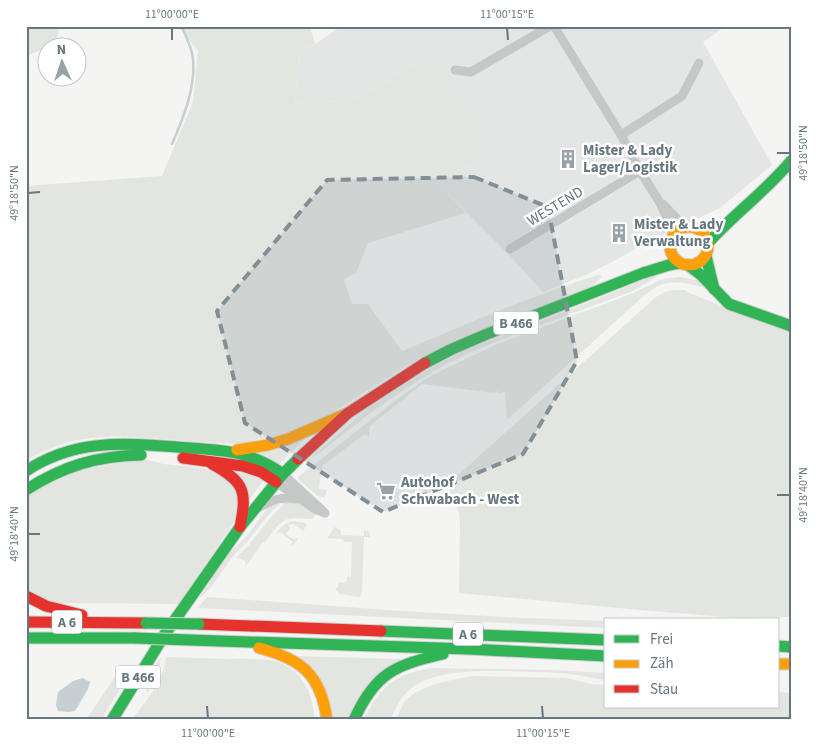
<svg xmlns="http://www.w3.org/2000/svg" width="817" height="746" font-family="'Source Sans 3',sans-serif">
<rect width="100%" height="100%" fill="#f4f4f3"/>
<path fill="#e4e5e5" d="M342,26H720L722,29L703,42L772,165L720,208L642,245L614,261L588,274L543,292L512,258L438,184L434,53L356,100L295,104L299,52L315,44Z"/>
<g fill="#e3e5e1">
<path d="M26,26H60L56,46L48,48H47L26,56Z"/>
<path d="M178,26H310L315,44L299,52L295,104L356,100L434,53L493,148L438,184L466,213L368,243L356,273L344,279L352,304H368L402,351C467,324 531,296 598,275L602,276L596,283L583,292L450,344L410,364L317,422L290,433L237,444L115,436L91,438L77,440L62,444L42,452L26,460V186L162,176L193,102L198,51Z"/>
<path d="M655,276L657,277L633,291L495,342L463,356L443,366L419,380L377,408L301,467L337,435L367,409L396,390L434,366L466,350L582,305L651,277Z"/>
<path d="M680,277L701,281L704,285L701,287C689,283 670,280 658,286C652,289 645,295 639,300L507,420L505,392L499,393L498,391L494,393L422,384L370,426L369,438L365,434L323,465L321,471L319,489L327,490L324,498L318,496L299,480L298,477L404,394L427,378L449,367L497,344L631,294L663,279Z"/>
<path d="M673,290H685L689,293L761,321L791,330V617L738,618L640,610L459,593L460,526L459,512L447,485L656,297L665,292Z"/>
<path d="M307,437L279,464L252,451Z"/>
<path d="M144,459L163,464L202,468L222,474L238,495L234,522L179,604L60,603L42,598L26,589V494L66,472Z"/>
<path d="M235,471L264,480L249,500Z"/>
<path d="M283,502H298L314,513L316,515L312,519C282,517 283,518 266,541L263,542L246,566L245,561L241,559L236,558L248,546L273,515L283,505Z"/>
<path d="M280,503L279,505L271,512L246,543L233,556L212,586L201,597H200L226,556L246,537L268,507Z"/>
<path d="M292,521L306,523L307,525L303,531L294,524L288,525L290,528L286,534L294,540L296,538L298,539L293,545L291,544L293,542L280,532L277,534V532L282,526Z"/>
<path d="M335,527L341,531V535L364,536V530C369,531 370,533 370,537H364L362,591L360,597L340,594L335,588H338V582L344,583L347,581V577H351L352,542H344L343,539L327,538Z"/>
<path d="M207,597L402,611L504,617L606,621V628L198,608Z"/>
<path d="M294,656L401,659L349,720H330Z"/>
<path d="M161,657L159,668L148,692C140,681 155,666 161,657Z"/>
<path d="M166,657C186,658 207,658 227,659C245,659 269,657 285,665C304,674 315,700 314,720H131C146,702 163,682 166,657Z"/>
<path d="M432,668L551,670L606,673V680C591,678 576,674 560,673C543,672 525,672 507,671C478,671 431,669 408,691C400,698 395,710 390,720H364C379,686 396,674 432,668Z"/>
<path d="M119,671L129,675L101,720H86Z"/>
<path d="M474,676L567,678L590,684L606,685V707H778V692L791,693V720H396C399,714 401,707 405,702C418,685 454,679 474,676Z"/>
</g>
<path fill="#c6cfd1" d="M83,678L90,682L88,689L75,711L68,712L58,711L56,705L58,692L73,681Z"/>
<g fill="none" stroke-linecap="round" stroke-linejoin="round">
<path stroke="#c6cfd1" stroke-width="2.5" d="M172,144C183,118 196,88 193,59C192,47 186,36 181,26"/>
<g stroke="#d0d0d0" stroke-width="13">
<g id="fast">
<path d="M708,243C734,214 766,191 791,161"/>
<path d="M706,256L714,289"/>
<path d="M688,265L701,275L729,304L791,326"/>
<path d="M425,363L452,349L487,334L643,273L669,265L680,263"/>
<path d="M26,471C74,439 122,443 177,447C218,450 248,449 283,474"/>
<path d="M26,490C63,466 97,456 141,455"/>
<path d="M381,631L606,640"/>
<path d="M26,638H135"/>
<path d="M190,640L468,649L606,656"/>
<path d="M778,646L791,647"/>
<path d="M112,720L165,634L240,527L283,474L298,459"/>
<path d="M354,720C375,673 395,665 443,654"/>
</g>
</g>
<g stroke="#d0d0d0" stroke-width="13">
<g id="slow">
<circle cx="689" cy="246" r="19"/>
<path d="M237,450L268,445L288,439L348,413"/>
<path d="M259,648C302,659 321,675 327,720"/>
<path d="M778,664H791"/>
</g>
</g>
<g stroke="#d0d0d0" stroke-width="13">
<g id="jam">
<path d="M183,458L243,466L261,472L276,482"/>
<path d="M298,459L348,413L425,363"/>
<path d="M212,464C245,482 247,491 240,527"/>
<path d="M26,596L46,606L82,615"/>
<path d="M26,622L146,623"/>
<path d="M199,624L381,631"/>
</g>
</g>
<g stroke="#c6c8c8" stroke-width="9">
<path d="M554,26L621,135L640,171L659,201L674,234"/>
<path d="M455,70L471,72L550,26"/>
<path d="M621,135L682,96L699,63"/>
<path d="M663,204L685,227"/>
<path d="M510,249L640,171"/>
<path d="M283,474L323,511"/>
<path d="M276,482L315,509L325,513"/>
<path d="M260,507C272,500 283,496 297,499"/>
</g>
<use href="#fast" stroke="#30b455" stroke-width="11"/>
<use href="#slow" stroke="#ff9f0a" stroke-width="11"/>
<use href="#jam" stroke="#e5322d" stroke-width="11"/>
<g stroke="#cfcfcf" stroke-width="13" stroke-linecap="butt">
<g id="fast-bridge">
<path d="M146,623L199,624"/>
<path d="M135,638L190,640"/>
</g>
</g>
<use href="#fast-bridge" stroke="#30b455" stroke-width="11"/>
</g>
<path fill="#828f96" fill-opacity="0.2" stroke="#828f96" stroke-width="4" stroke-dasharray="10 6" stroke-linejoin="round" d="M474,177L548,207L577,361L523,454L383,512L245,423L217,311L327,180Z"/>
<path fill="none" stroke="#67777f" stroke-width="2" d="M172,28V40M507,28L508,40M777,153H790M28,193L40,192M777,495H790M28,534H40M207,706L208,718M542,706L543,718"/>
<defs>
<g id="building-bare" transform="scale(1.5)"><path d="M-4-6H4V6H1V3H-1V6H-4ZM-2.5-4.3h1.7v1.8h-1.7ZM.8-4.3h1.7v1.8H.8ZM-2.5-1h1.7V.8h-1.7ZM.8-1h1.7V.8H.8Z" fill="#98a3a8" stroke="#fff" stroke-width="2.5" paint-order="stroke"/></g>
<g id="supermarket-bare" transform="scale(1.5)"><path d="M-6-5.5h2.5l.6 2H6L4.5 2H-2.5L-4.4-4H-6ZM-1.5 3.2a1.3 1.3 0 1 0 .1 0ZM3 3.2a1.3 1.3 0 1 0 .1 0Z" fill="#98a3a8" stroke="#fff" stroke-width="2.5" paint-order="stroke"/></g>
</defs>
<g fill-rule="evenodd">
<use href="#building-bare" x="568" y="159"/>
<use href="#building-bare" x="619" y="233"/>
<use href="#supermarket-bare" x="386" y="491"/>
</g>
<g text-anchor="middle" stroke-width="5" stroke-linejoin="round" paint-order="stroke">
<g fill="#fff" stroke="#95a0a5" stroke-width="1">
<rect x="493.5" y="311.5" width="45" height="23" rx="4"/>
<rect x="52" y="610.5" width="30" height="23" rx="4"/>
<rect x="453" y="622.5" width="30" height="23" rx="4"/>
<rect x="115.5" y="665.5" width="45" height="23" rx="4"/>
</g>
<g font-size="14" font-weight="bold" fill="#67777f">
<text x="516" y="328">B 466</text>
<text x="67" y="627">A 6</text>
<text x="468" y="639">A 6</text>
<text x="138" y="682">B 466</text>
</g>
<g font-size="15" font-weight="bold" fill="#67777f" stroke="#fff" text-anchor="start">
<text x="583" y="155">Mister &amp; Lady<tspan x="583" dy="17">Lager/Logistik</tspan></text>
<text x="634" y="229">Mister &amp; Lady<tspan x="634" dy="17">Verwaltung</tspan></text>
<text x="401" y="487">Autohof<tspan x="401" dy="17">Schwabach - West</tspan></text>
</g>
<g font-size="15" fill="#67777f" stroke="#fff">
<text transform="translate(555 206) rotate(-31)" y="5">WESTEND</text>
</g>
</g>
<rect width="817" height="746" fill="none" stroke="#ffffff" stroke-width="55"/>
<rect x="604" y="618" width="175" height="90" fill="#ffffff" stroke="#c2c9cc"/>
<rect x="614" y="635" width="25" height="8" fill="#30b455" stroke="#c2c9cc"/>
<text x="650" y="644" font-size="15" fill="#67777f">Frei</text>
<rect x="614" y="660" width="25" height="8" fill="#ff9f0a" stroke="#c2c9cc"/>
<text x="650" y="668" font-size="15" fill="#67777f">Zäh</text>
<rect x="614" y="685" width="25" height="8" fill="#e5322d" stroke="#c2c9cc"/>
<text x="650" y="694" font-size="15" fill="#67777f">Stau</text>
<g transform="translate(62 62) rotate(357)"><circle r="24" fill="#ffffff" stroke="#c2c9cc"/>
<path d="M0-4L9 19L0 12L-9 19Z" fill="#98a3a8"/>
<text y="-8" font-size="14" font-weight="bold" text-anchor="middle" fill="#67777f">N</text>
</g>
<rect x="28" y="28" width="762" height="690" fill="none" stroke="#67777f" stroke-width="2"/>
<g font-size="12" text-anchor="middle" fill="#67777f">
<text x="172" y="18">11°00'00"E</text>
<text x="507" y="18">11°00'15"E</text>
<text transform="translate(803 153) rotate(-90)" y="4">49°18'50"N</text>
<text transform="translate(14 193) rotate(-90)" y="4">49°18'50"N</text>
<text transform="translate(803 495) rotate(-90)" y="4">49°18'40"N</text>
<text transform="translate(14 534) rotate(-90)" y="4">49°18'40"N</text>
<text x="208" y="737">11°00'00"E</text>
<text x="543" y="737">11°00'15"E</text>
</g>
</svg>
